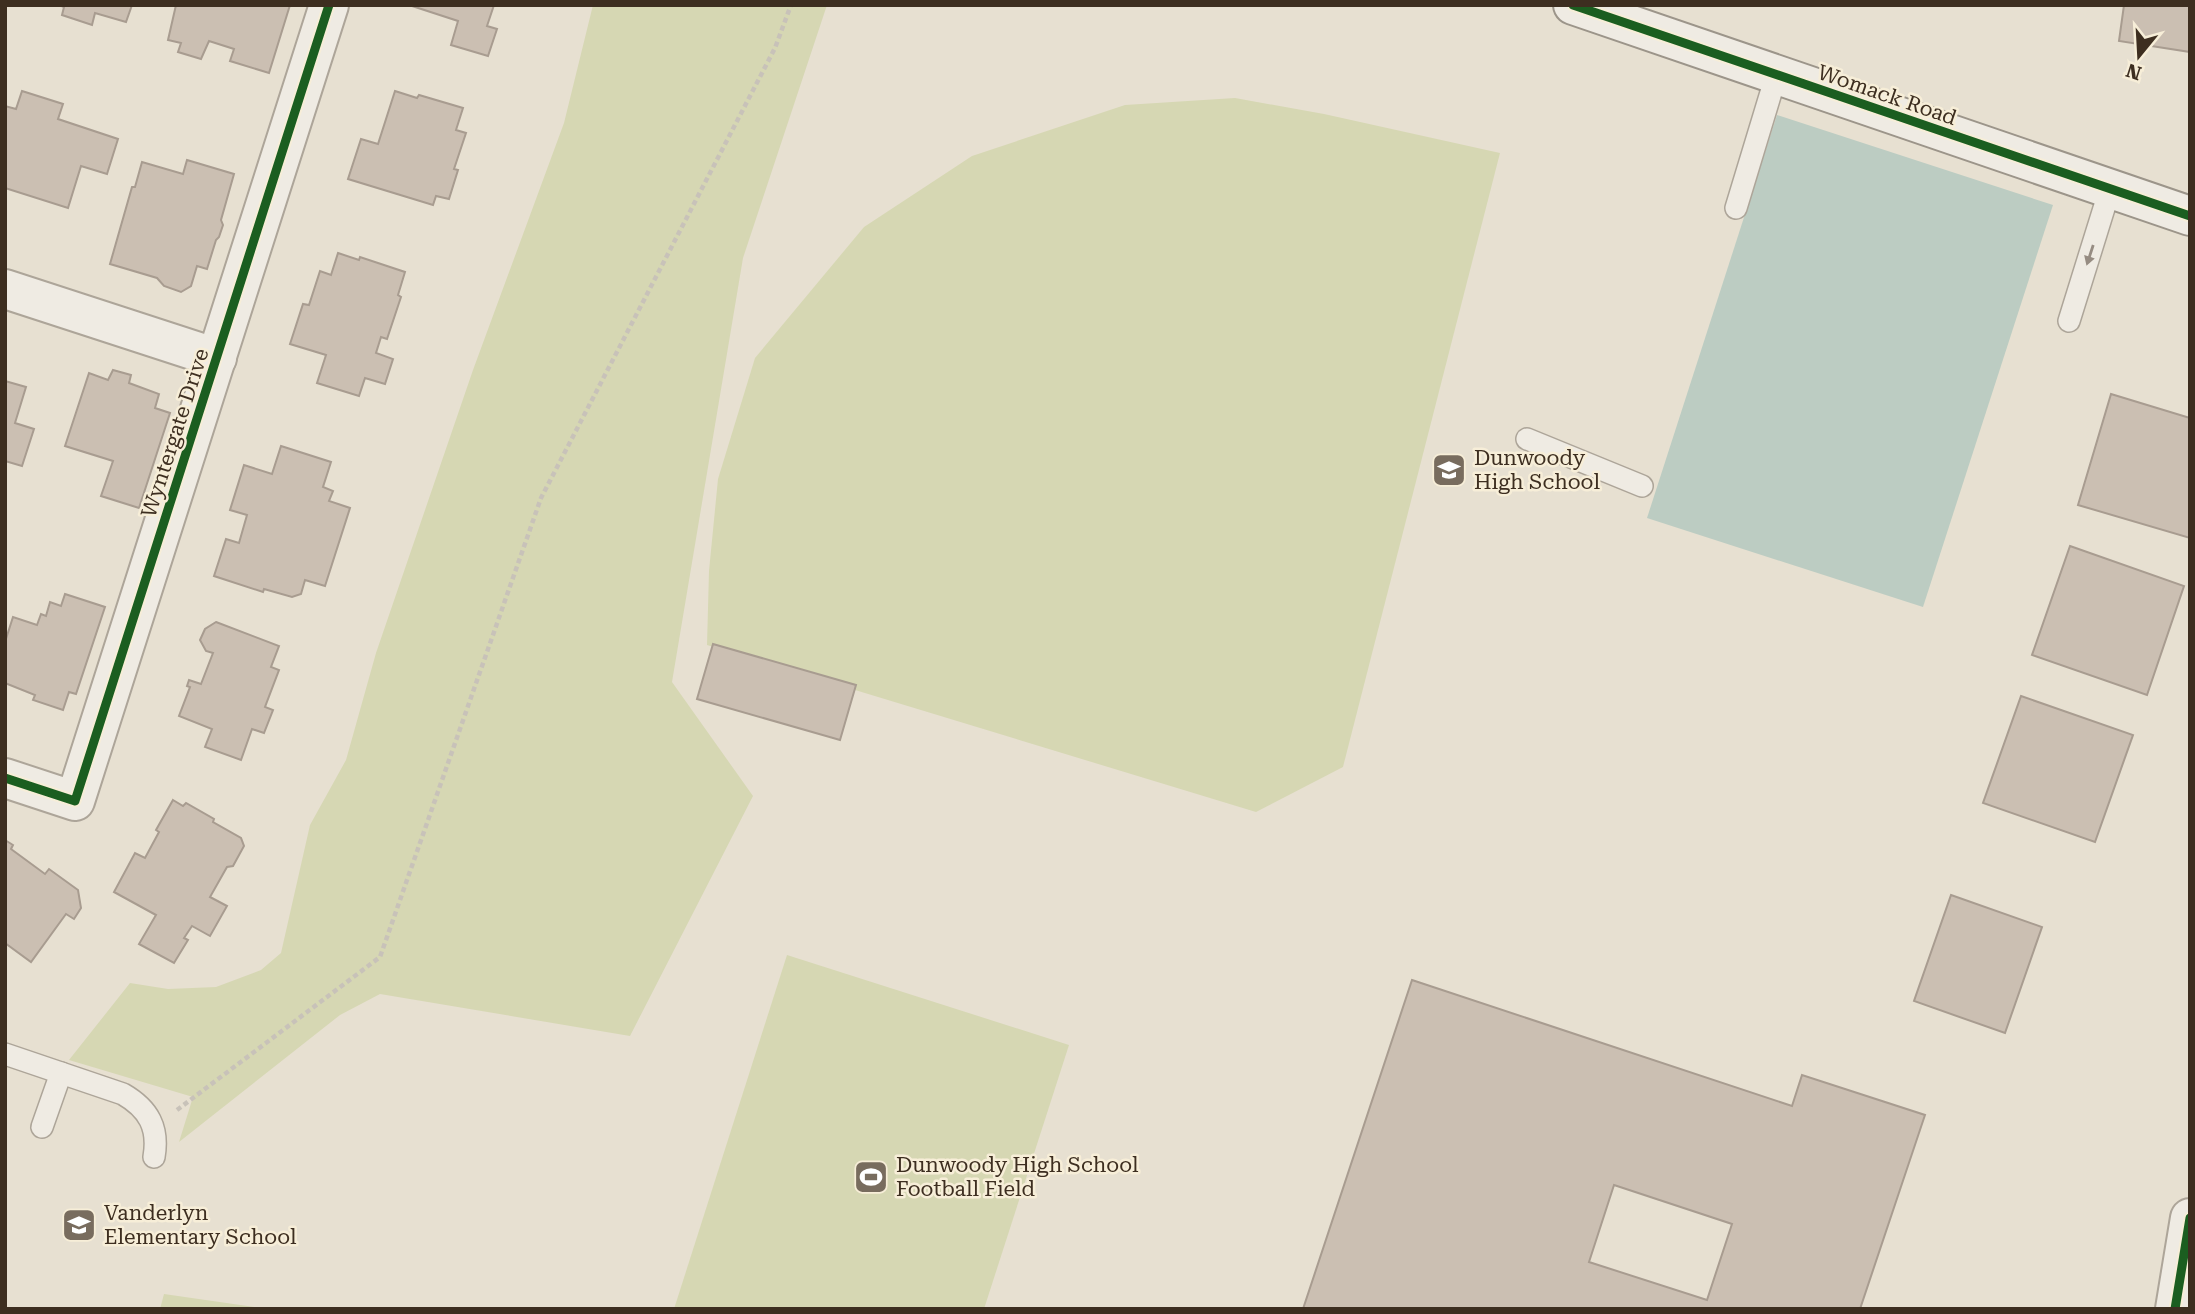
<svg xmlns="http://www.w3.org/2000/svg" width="2195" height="1314" font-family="'Roboto Serif',serif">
<rect width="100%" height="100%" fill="#e7e0d1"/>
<g fill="#d6d7b3">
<path d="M593,5H827L743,258L672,682L753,796L630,1036L380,994L340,1015L179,1142L193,1097L69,1060L130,983L168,989L216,987L261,970L281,953L310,825L346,760L376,653L473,370L564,123Z"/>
<path d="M1235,98L1324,114L1500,153L1343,767L1256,812L707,645L709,571L718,479L755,358L864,227L972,156L1125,105Z"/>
<path d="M787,955L1069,1045L984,1309H674Z"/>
<path d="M164,1294L269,1309H160Z"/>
</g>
<path fill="#bcccc2" d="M1777,115L2053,205L1923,607L1647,518Z"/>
<g fill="#cbbfb2" stroke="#a89c90" stroke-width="2" fill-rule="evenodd">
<path d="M59,5H132L126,22L95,13L92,25L62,15L64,7Z"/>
<path d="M176,5H290L269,73L230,61L234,49L209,41L201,59L178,52L181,43L168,40Z"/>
<path d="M409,5H494L487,26L497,29L488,56L451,45L458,21Z"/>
<path d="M2124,5H2190V52L2119,41Z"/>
<path d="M22,91L63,104L58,119L118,139L107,174L81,166L68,208L5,188V106L16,109Z"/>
<path d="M395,91L417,98L419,95L463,108L456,130L466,133L454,169L458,170L449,199L436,196L433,205L348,179L361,139L378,144Z"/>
<path d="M187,160L234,174L221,220L223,225L219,237L216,240L207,269L197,266L191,286L181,292L164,286L157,278L110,264L132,187H135L142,162L183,174Z"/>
<path d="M338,253L359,260L360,257L405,272L398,295L401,297L387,339L381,337L376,353L393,359L385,384L365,378L359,396L317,383L326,355L290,344L303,304L309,305L320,271L331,275Z"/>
<path d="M113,370L131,375L129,383L159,394L155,408L170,413L139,508L101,496L113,461L65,446L89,373L108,380Z"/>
<path d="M5,381L26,387L15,423L34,429L22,466L5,461Z"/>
<path d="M2111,394L2190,418V538L2078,505Z"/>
<path d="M281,446L331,462L323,487L333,491L329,501L350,508L325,586L305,580L301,594L292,597L264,589L263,592L214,576L226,539L239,543L247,515L230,510L244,465L272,474Z"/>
<path d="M2070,546L2184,586L2147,695L2032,655Z"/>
<path d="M65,594L105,607L76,694L69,692L63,710L33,700L35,695L5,683V642L13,617L37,625L41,614L46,616L50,602L61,606Z"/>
<path d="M216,622L279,646L271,667L279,670L265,707L273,710L264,733L252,729L241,760L205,747L212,729L179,716L190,687L187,686L189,680L201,684L213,653L206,651L200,640L205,629Z"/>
<path d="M713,644L856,685L840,740L697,699Z"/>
<path d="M2021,696L2133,735L2095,842L1983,803Z"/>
<path d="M173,800L183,806L186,803L214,819L213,822L241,838L244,846L233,866L227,867L210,897L227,906L210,936L192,926L184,938L188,940L174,963L139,944L156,915L114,892L135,853L145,858L159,832L156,830Z"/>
<path d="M5,840L13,845L11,849L45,874L49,869L78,890L81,908L74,919L66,914L31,962L5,943Z"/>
<path d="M1951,895L2042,927L2005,1033L1914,1001Z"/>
<path d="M1412,980L1792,1106L1802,1075L1925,1115L1860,1309H1303ZM1614,1185L1732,1224L1707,1300L1589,1262Z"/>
</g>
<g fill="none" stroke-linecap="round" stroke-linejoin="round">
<g stroke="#ada599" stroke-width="24">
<g id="lane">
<path d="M1736,208L1776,76"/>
<path d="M2069,321L2110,189"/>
<path d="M1527,439L1642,486"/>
<path d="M5,1054L123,1094C149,1109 159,1128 154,1157"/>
<path d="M42,1127L61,1073"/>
</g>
</g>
<g stroke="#ada599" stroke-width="42">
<g id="street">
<path d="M5,289L217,358"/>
<path d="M5,778L75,801L329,5"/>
<path d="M2175,1309L2190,1218"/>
</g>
</g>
<g stroke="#9c958a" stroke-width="42">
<path id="secondary" d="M1573,5L2190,216"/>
</g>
<path stroke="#c8c2b9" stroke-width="4.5" stroke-dasharray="5 3.5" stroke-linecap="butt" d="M177,1110L380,957L541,498L775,48L791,5"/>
<use href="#lane" stroke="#efebe3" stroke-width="21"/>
<use href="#street" stroke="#efebe3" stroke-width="38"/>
<use href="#secondary" stroke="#efebe3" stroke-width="38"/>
<g stroke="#f7eed8" stroke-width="13">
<g id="cycleway">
<path d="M1573,5L2190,216"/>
<path d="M5,778L75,801L329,5"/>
<path d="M2175,1309L2190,1218"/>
</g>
</g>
<use href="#cycleway" stroke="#1b5e20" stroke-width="9"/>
</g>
<defs><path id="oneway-solid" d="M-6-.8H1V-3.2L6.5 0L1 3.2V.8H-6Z" transform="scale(1.75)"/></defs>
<use fill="#968c82" href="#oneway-solid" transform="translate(2090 255) rotate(108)"/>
<defs>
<g id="school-square" transform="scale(1.75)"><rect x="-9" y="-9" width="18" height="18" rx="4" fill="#786c5e" stroke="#f7eed8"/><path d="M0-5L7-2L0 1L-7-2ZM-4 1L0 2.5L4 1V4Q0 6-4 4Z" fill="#fff"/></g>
<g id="stadium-square" transform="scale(1.75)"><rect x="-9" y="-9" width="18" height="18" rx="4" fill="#786c5e" stroke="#f7eed8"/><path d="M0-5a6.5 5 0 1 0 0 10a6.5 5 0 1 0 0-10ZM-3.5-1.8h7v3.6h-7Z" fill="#fff"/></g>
</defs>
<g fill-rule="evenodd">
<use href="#school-square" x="1449" y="470"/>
<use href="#stadium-square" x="871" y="1177"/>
<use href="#school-square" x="79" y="1225"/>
</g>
<g text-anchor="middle" stroke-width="5" stroke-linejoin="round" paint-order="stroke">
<g font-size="21" fill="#3d2e20" stroke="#f7eed8">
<text transform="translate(1887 95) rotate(19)" y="7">Womack Road</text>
<text transform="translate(175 433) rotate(-72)" y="7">Wyntergate Drive</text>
</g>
<g font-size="21" fill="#3d2e20" stroke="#f7eed8" text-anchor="start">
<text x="1474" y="465">Dunwoody<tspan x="1474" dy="24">High School</tspan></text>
<text x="896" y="1172">Dunwoody High School<tspan x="896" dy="24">Football Field</tspan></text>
<text x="104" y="1220">Vanderlyn<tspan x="104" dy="24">Elementary School</tspan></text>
</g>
</g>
<rect width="2195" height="1314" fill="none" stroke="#3d2e20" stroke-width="14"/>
<g transform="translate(2139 56) rotate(198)" stroke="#f7eed8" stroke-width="5" paint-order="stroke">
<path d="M0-5L12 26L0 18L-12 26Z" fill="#3d2e20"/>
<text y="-10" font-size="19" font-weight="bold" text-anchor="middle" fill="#3d2e20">N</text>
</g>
</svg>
